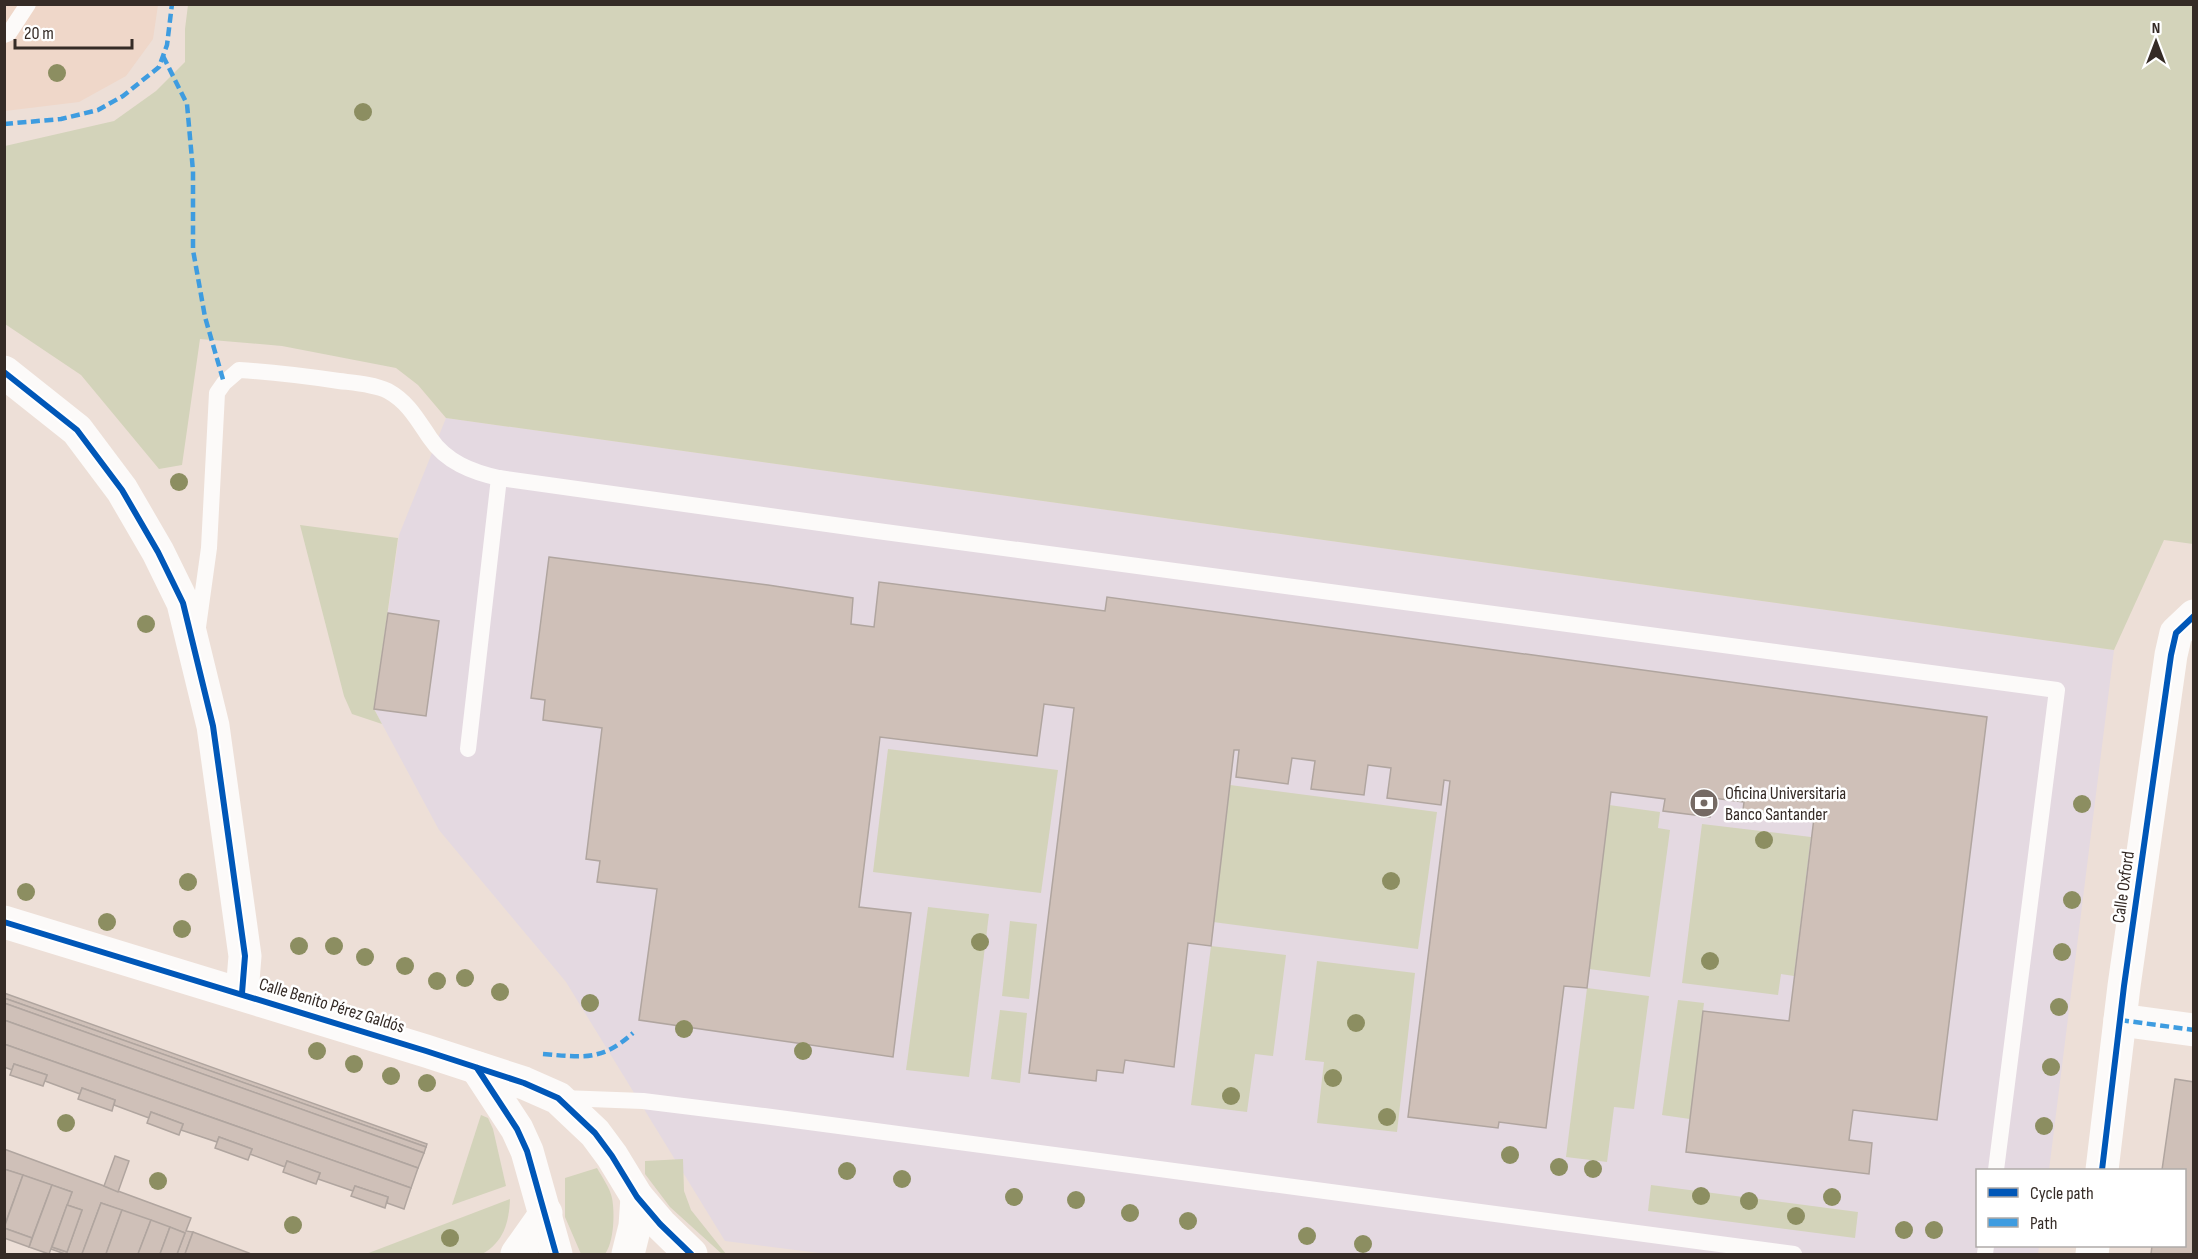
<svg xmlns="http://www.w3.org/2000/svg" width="2198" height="1259" font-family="'Sofia Sans Condensed',sans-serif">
<rect width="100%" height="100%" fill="#eddfd7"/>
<path fill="#efd7c9" d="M4,5H158L153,39L126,76L79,102L5,111Z"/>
<path fill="#e4d9e1" d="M446,418L2114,650L2049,1170H1978V1246H2039L2038,1254H827L725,1241L566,982L439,830L374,709L399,535Z"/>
<g fill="#d3d3ba">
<path d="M188,5H2193V544L2164,540L2114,650L446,418L418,385L396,368L282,346L200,339L182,465L159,469L81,375L5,324V146L114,121L156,91L185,62V29Z"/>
<path d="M300,525L398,538L374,709L382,724L352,714L344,696Z"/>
<path d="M888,749L1058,770L1041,893L873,872Z"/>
<path d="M1230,785L1437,812L1418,949L1213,922Z"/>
<path d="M1609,805L1660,812L1658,828L1670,830L1650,977L1589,969Z"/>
<path d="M1702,824L1811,837L1794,976L1781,974L1778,995L1682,983Z"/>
<path d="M928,907L989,914L969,1077L906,1070Z"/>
<path d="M1010,921L1037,924L1029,999L1002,996Z"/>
<path d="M1211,946L1286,955L1273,1056L1255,1054L1247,1112L1191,1105Z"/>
<path d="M1317,961L1415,973L1397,1132L1317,1123L1324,1062L1305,1060Z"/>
<path d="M1587,988L1649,996L1634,1109L1614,1107L1607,1162L1566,1157Z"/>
<path d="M1678,1000L1704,1003L1690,1119L1662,1115Z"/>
<path d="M1000,1010L1027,1013L1020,1083L991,1079Z"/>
<path d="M481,1115L488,1118L493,1129L506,1186L452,1205Z"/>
<path d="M683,1159L684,1191L691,1210L726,1254H722L670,1207L645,1174V1161Z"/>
<path d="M597,1168C602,1177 610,1188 612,1198C615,1213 614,1242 605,1254H581L565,1217V1178Z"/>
<path d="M1651,1185L1858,1212L1855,1238L1648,1211Z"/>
<path d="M510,1199C509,1222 504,1242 482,1254H366Z"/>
</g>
<g fill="#cfc0b8" stroke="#b0a59f" stroke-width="1.5">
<path d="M549,557L768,585L853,598L851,624L874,627L879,582L1105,611L1107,597L1987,717L1937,1120L1853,1110L1849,1140L1872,1143L1869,1174L1686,1152L1703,1011L1789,1021L1814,818L1743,810L1744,802L1713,798L1710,817L1663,811L1665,799L1611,792L1587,988L1564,986L1546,1128L1499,1122L1498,1128L1408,1117L1450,781L1444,780L1441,805L1387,798L1391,768L1368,765L1364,795L1311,789L1315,761L1292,758L1288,784L1236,777L1239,750H1234L1211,946L1188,943L1174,1067L1125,1060L1123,1073L1097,1070L1096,1081L1029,1073L1074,708L1044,704L1037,756L880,737L859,907L911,913L893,1057L639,1020L657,889L597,882L600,861L586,859L602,728L543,720L545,700L531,698Z"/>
<path d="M388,613L439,621L426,716L374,709Z"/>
<path d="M4,993L427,1144L426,1147L4,998Z"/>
<path d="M4,998L426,1147L424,1153L4,1003Z"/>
<path d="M4,1003L424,1153L418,1168L4,1020Z"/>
<path d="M4,1020L418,1168L411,1188L4,1044Z"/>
<path d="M4,1044L411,1188L404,1209L387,1203L388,1197L355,1186L353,1191L318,1179L320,1173L287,1161L285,1167L250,1154L252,1149L219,1137L217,1142L181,1130L183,1124L151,1112L149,1118L114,1105L115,1100L82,1088L80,1094L45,1081L47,1075L14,1064L12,1070L4,1067Z"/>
<path d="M14,1064L47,1075L43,1086L10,1075Z"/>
<path d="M2175,1079L2194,1082V1254H2151L2152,1246H2184V1170H2162Z"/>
<path d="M82,1088L115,1100L112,1111L78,1099Z"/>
<path d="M151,1112L183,1124L179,1135L147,1123Z"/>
<path d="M219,1137L252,1149L248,1160L215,1148Z"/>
<path d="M4,1149L191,1218L186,1231L193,1232L185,1254H177L185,1233L101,1203L82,1254H65L51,1249L52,1247L67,1252L82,1210L67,1205L72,1192L4,1169Z"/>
<path d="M115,1156L129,1161L118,1192L104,1186Z"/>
<path d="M287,1161L320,1173L316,1184L283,1172Z"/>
<path d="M4,1169L23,1175L4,1227Z"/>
<path d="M23,1175L52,1185L32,1238L4,1228Z"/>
<path d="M52,1185L72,1192L49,1254L29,1247Z"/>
<path d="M355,1186L388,1197L385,1208L351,1196Z"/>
<path d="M101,1203L122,1210L106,1254H82Z"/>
<path d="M67,1205L82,1210L67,1252L52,1247Z"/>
<path d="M122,1210L151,1220L138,1254H106Z"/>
<path d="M151,1220L170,1227L160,1254H138Z"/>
<path d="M170,1227L185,1233L177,1254H160Z"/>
<path d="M4,1228L32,1238L29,1247L4,1238Z"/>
<path d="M193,1232L249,1253L248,1254H185Z"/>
</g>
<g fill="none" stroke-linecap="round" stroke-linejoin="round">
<g stroke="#fcfaf9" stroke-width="16">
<path d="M4,35L9,33L28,4"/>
<path d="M198,627L209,548L217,393L224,383L239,370C272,372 305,376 339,381C355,383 373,384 388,391C408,402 417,419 430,438C446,462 472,472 499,478L870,530L2057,690L1996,1170"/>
<path d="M468,749L499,478"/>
<path d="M562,1098L643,1101L764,1116L1794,1254"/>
<path d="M1985,1254L1986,1246"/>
</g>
<g stroke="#fcfaf9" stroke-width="33">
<path d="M4,372L77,430L122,490L158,552L183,603L213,726L245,956L242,993"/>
<path d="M4,922L426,1051L524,1083L558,1098L595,1133L612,1156L637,1197L660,1224L691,1254"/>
<path d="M2120,1020L2194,1030"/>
<path d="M477,1068L517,1129L527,1151L556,1254"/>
<path d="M2102,1170L2124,986L2171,655L2176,633L2194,616"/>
<path d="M517,1254L546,1213"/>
<path d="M628,1254L635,1226L637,1197"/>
<path d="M2092,1254L2093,1246"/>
</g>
<g stroke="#3e9ce0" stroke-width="4.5" stroke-dasharray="9 4.5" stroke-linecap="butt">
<path d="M163,56L187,104L193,171V250L205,317L224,383"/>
<path d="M4,124L61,119L98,110L123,96L159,67L167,45L172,4"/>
<path d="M2120,1020L2194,1030"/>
<path d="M543,1054C582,1057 601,1062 633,1033"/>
</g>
<g stroke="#fff" stroke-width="10">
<g id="cycleway">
<path d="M4,372L77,430L122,490L158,552L183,603L213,726L245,956L242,993"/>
<path d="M4,922L426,1051L524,1083L558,1098L595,1133L612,1156L637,1197L660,1224L691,1254"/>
<path d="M477,1068L517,1129L527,1151L556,1254"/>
<path d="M2102,1170L2124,986L2171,655L2176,633L2194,616"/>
</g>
</g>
<use href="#cycleway" stroke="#0057b8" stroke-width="6"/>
</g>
<g fill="#8c8e61">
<circle cx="57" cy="73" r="9"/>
<circle cx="363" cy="112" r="9"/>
<circle cx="179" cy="482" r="9"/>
<circle cx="146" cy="624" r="9"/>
<circle cx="2082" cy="804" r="9"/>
<circle cx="1764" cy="840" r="9"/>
<circle cx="1391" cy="881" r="9"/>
<circle cx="188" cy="882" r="9"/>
<circle cx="26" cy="892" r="9"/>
<circle cx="2072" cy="900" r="9"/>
<circle cx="107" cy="922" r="9"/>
<circle cx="182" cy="929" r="9"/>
<circle cx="980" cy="942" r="9"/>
<circle cx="299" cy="946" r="9"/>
<circle cx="334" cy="946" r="9"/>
<circle cx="2062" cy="952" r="9"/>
<circle cx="365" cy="957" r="9"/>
<circle cx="1710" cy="961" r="9"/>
<circle cx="405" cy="966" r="9"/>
<circle cx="465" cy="978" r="9"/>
<circle cx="437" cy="981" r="9"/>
<circle cx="500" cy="992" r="9"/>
<circle cx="590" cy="1003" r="9"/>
<circle cx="2059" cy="1007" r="9"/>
<circle cx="1356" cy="1023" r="9"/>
<circle cx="684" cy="1029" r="9"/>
<circle cx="317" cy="1051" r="9"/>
<circle cx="803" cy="1051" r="9"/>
<circle cx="354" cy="1064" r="9"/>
<circle cx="2051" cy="1067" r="9"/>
<circle cx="391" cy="1076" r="9"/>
<circle cx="1333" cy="1078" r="9"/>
<circle cx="427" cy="1083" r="9"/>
<circle cx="1231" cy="1096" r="9"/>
<circle cx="1387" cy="1117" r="9"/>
<circle cx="66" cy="1123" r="9"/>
<circle cx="2044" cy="1126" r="9"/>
<circle cx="1510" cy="1155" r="9"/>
<circle cx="1559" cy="1167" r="9"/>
<circle cx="1593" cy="1169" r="9"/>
<circle cx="847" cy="1171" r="9"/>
<circle cx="902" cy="1179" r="9"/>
<circle cx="158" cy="1181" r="9"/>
<circle cx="1701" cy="1196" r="9"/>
<circle cx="1014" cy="1197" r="9"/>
<circle cx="1832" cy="1197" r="9"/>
<circle cx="1076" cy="1200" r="9"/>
<circle cx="1749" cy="1201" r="9"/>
<circle cx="1130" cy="1213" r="9"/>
<circle cx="1796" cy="1216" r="9"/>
<circle cx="1188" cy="1221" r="9"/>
<circle cx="293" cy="1225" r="9"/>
<circle cx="1904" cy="1230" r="9"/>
<circle cx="1934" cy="1230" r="9"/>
<circle cx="1307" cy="1236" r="9"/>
<circle cx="450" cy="1238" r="9"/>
<circle cx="1363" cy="1244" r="9"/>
</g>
<defs>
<g id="bank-disc" transform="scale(1.5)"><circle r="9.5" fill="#756a64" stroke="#fff"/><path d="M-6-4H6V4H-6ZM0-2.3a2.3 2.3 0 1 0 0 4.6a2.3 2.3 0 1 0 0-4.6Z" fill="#fff"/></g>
</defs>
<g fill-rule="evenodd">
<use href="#bank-disc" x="1704" y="803"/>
</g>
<g text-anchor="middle" stroke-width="5" stroke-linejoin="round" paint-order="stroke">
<g font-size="18" fill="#352b26" stroke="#fff" text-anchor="start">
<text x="1725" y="799">Oficina Universitaria<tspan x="1725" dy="21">Banco Santander</tspan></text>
</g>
<g font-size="18" fill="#352b26" stroke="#fff">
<text transform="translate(2123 887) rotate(-82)" y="6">Calle Oxford</text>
<text transform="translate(332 1005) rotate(17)" y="6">Calle Benito Pérez Galdós</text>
</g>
</g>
<rect width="2198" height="1259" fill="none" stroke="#352b26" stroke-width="12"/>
<rect x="1976" y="1169" width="210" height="78" fill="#ffffff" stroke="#aeaaa8" stroke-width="1.5"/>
<rect x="1988" y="1188" width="30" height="9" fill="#0057b8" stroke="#aeaaa8" stroke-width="1.5"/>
<text x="2030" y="1199" font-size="18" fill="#352b26">Cycle path</text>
<rect x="1988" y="1218" width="30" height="9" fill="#3e9ce0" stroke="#aeaaa8" stroke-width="1.5"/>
<text x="2030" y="1229" font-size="18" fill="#352b26">Path</text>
<g transform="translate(2156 42)" stroke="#ffffff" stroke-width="4.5" paint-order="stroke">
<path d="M0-4.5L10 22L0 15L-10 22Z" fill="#352b26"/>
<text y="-9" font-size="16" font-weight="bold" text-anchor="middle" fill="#352b26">N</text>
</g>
<path d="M15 39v9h117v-9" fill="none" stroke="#352b26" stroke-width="3"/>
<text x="24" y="39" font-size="18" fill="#352b26" stroke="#ffffff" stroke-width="4.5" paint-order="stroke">20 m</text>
</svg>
